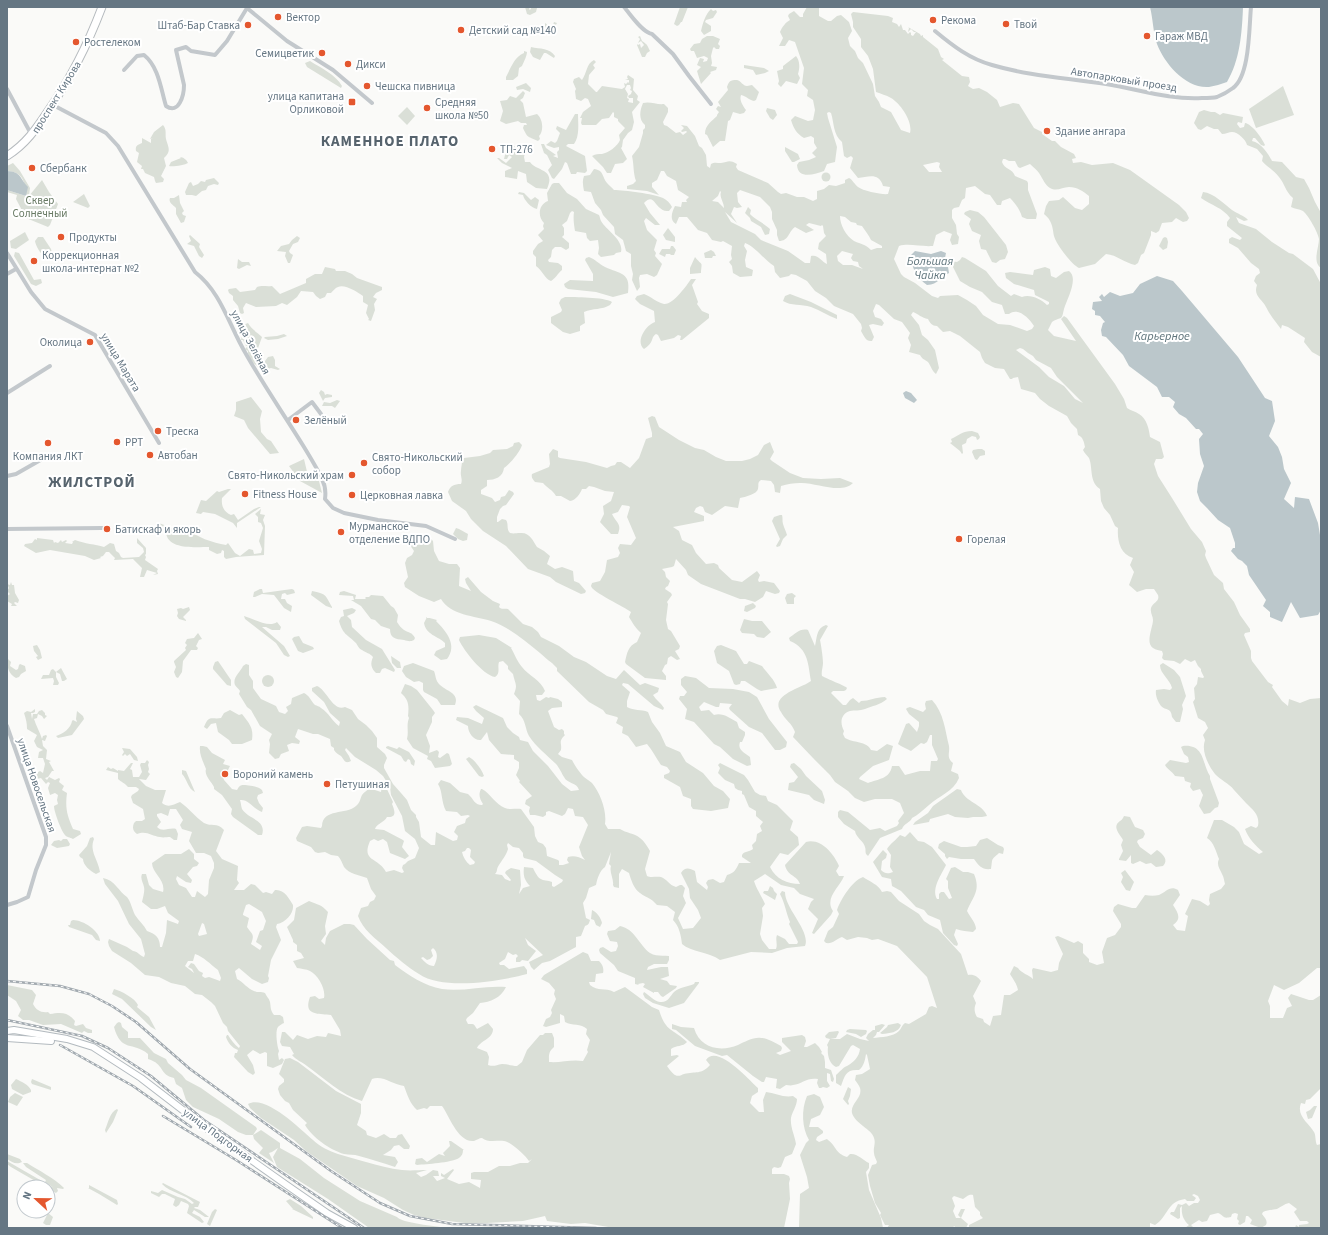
<svg xmlns="http://www.w3.org/2000/svg" width="1328" height="1235" font-family="'Source Sans 3',sans-serif">
<rect width="100%" height="100%" fill="#fafaf8"/>
<g fill="#dadfd7" fill-rule="evenodd">
<path d="M525,7H530L529,9L530,10L532,7L537,8L536,12L530,15L527,14Z"/>
<path d="M680,7H688L682,22H681L679,25L677,26L674,24Z"/>
<path d="M807,7H819V16L828,21H831L837,16L841,15L849,22L852,31L848,38L850,46L855,51L858,58L863,63L873,84L875,96L879,102L881,107L891,112L901,130L910,133C913,122 901,104 891,98C886,95 881,94 876,92L873,69L868,56L861,47V39L853,27V22L851,14L853,12L888,16L893,18L892,22L897,24L899,27L901,24L903,30H905L908,34L910,32L911,33V35L913,36L916,32H914L911,29L908,32L909,28L908,27L920,34L921,36L923,35V37L938,49L941,57L944,59L942,60L962,76L969,77L970,82L968,86L973,89L979,88L987,92L997,100L1000,107L1013,103L1019,104L1034,128L1042,132V134L1052,141H1055L1061,147L1074,154L1076,158L1072,159L1073,163L1081,162L1092,165L1113,163L1130,170L1179,205L1186,212L1189,218L1187,221L1183,222L1176,218L1172,222L1162,223L1159,231L1156,233L1151,231V235L1144,253L1141,255L1138,263L1135,265C1125,263 1117,255 1106,254L1095,264L1079,268C1072,265 1056,244 1054,236C1053,232 1053,226 1050,221C1049,218 1046,216 1044,214L1046,206L1049,201L1059,200L1063,197L1075,208L1082,210L1089,204V196C1083,191 1077,187 1069,187C1062,187 1057,192 1050,188C1045,185 1043,179 1039,173C1037,170 1033,167 1030,164L1020,168L1018,167L1015,161H1009L1005,159H1003L1002,162C1004,169 1013,169 1015,176L1027,181L1028,183V190L1037,214L1036,219H1027L1022,217C1020,210 1015,203 1010,198L1002,201L1001,205H997L990,195L985,194L975,186L966,188L965,198L962,200L959,207L954,208L952,210V218L956,225L957,234L959,237L958,244L952,245L950,240L952,234L944,231L936,235L933,246C921,247 909,243 899,246L894,259L901,274L904,277L915,283L932,296L938,298L940,296L958,295L967,300L976,306L983,315L998,324L1010,325L1027,331L1032,329L1034,326C1029,318 1018,307 1009,314H1005L1002,305L992,302L982,292L970,287L960,281L950,261L957,262L960,260L962,257L965,258L986,271L998,286L1011,296L1014,294L1022,297C1030,294 1041,299 1047,305L1049,304V302L1035,295L1034,290L1014,284L1006,278L1005,273L1010,272L1033,275L1034,270L1045,267L1050,269L1051,276L1056,278L1064,272L1069,271C1079,278 1067,299 1064,309C1063,312 1063,316 1061,318C1058,319 1054,320 1052,322L1048,330L1054,336L1076,341L1061,319L1064,316L1067,318L1115,384L1124,399L1127,408C1131,411 1135,411 1139,414C1147,419 1149,429 1150,437L1160,442L1164,457L1162,459H1156L1154,464L1158,476L1172,498L1191,529L1202,542L1206,551L1205,555L1206,558L1214,575L1223,583L1224,589L1234,602L1240,615L1250,629V632L1245,633L1244,635L1251,651V658L1252,661L1268,682L1273,685L1272,687L1282,701L1288,706L1289,699L1300,703L1310,699L1321,698V968H1317L1299,983L1284,990L1274,985L1268,1001L1270,1006V1018H1283L1287,1008L1292,1006L1288,998L1291,994L1309,1000H1313L1321,995V1088L1310,1099L1306,1100L1305,1104L1301,1103C1296,1116 1309,1123 1314,1132C1316,1135 1315,1141 1317,1145L1321,1144V1228H1295L1296,1225L1299,1227V1225L1307,1224L1309,1223L1307,1221H1300L1294,1212L1297,1209L1289,1203C1284,1204 1281,1207 1277,1209C1272,1210 1268,1210 1263,1212L1262,1214C1265,1218 1268,1221 1266,1225L1261,1228L1250,1224L1252,1220L1248,1216H1246L1245,1222L1240,1225L1238,1224L1239,1221L1237,1219L1238,1214L1235,1213L1232,1214L1231,1217C1222,1219 1225,1216 1218,1213L1210,1215L1207,1221L1202,1222L1199,1220L1191,1225L1194,1228H1185L1189,1225C1183,1220 1181,1213 1182,1206L1180,1208V1218L1178,1219L1170,1214L1171,1212H1174L1178,1204L1182,1205L1186,1203L1189,1206L1194,1203H1198L1200,1200L1198,1196L1194,1194L1192,1195L1196,1198L1194,1201H1187L1185,1199C1166,1202 1169,1216 1155,1225L1150,1223V1228H970L969,1227V1225L983,1218L980,1215V1212L975,1207L973,1195C968,1194 967,1197 963,1199L954,1196L952,1198L955,1206L953,1211L956,1218H961L958,1215L961,1209H965L961,1218L968,1224L966,1228H956L954,1226L953,1228H887L889,1225H885L880,1215L881,1213L875,1203L870,1186L868,1175L872,1165L876,1164L877,1162C876,1159 874,1156 874,1153C873,1148 876,1143 874,1138C872,1129 855,1124 852,1113C850,1103 863,1098 860,1088C859,1085 857,1083 855,1080L856,1075L862,1074L870,1069L867,1055L866,1054C865,1060 864,1066 859,1070C846,1069 845,1075 841,1086L836,1083V1075C840,1072 842,1068 847,1066C854,1062 859,1057 860,1049L853,1045L851,1046L839,1066L836,1067C829,1064 827,1054 828,1047L827,1045L830,1039L826,1038L825,1036L829,1032L838,1031L839,1032L836,1038L830,1039H840L847,1034L860,1039L869,1041L866,1038L868,1034L873,1030H875V1026L882,1024L885,1025L879,1032H877L876,1035L873,1038C881,1037 893,1037 899,1031C901,1029 902,1025 905,1023L909,1024L926,1014L929,1007L932,1006L937,1008L927,977L897,946L878,939L872,940L867,938L858,937L847,940L842,937C836,939 833,944 826,943L824,941L828,931L833,927L839,914L837,910C841,899 852,881 863,877C870,882 878,884 882,892L887,891L891,892L899,901L919,914L924,921L930,925L938,929L961,954L968,975C974,974 978,977 981,981L973,996L976,1003C974,1008 974,1012 977,1017L983,1019L984,1022L990,1026L993,1016L1001,1015L1004,995H1010L1018,990C1017,984 1013,979 1010,974L1014,966L1018,968C1021,973 1029,975 1033,979L1032,970L1033,968L1051,972L1058,970L1059,963L1063,954L1055,937L1058,936L1074,943L1078,941L1083,944V953L1089,959V962L1097,965L1104,963L1102,952L1107,938L1115,935L1121,927V924L1113,911L1114,907L1118,904L1132,908H1136L1145,895C1150,896 1155,896 1159,895C1166,892 1170,885 1178,890L1180,895L1173,905C1178,913 1182,919 1173,925L1177,930L1185,931L1188,916L1185,914L1192,899L1200,901L1208,906L1210,904L1209,900L1210,894L1221,889L1225,884C1224,881 1224,877 1222,874C1220,869 1216,865 1219,859C1216,852 1214,842 1207,838L1214,820H1222L1234,827L1239,832L1244,844L1259,854L1263,852C1256,846 1248,838 1245,829L1251,826L1256,828L1258,826C1260,815 1253,810 1246,803C1242,799 1238,794 1234,790C1229,783 1220,780 1215,774C1208,765 1201,751 1205,740L1203,735L1208,728L1205,722L1198,718L1193,702L1195,699L1194,688L1197,684L1198,677L1203,678L1204,677L1201,671V669L1198,666L1195,660L1191,662L1185,659L1180,664L1174,661L1164,660L1162,658L1163,654L1162,651C1159,650 1156,650 1153,648C1145,643 1153,627 1153,620C1153,616 1150,613 1151,608C1153,602 1160,602 1158,595L1154,589H1146L1137,592L1129,585L1134,572L1130,565L1133,558C1120,554 1117,540 1118,528L1115,526L1110,515L1104,508L1101,501L1100,489C1089,482 1093,467 1089,458C1087,455 1084,453 1083,450L1085,447C1084,442 1083,437 1078,435L1077,429L1071,423L1067,416L1049,406L1040,399L1035,393L1021,389L1018,377L1013,378L1012,379H1010L1004,369L995,368L985,363L982,358L980,352L960,336L950,331L943,332L937,326C932,326 930,323 928,319C922,318 918,314 913,312L911,315L919,325L922,335L928,340L935,350L939,368L936,374C932,371 931,366 928,362C924,359 922,359 920,355L909,352L911,345L908,338L910,333L902,322L894,319L879,305L876,304L873,311L875,317L881,319L884,323L882,326L873,324L869,325L874,337L872,341C866,342 864,336 861,331L862,328L861,324L853,314L834,306L826,298L815,291L807,281L796,275L791,274L789,276L780,278L775,272L774,266C764,260 756,247 745,243L744,246L747,251L745,260L746,267L753,270L752,276L740,277L733,273L732,266L729,262L732,259L731,255L732,246L723,241L721,242L712,240L707,233L698,230L687,217H679L676,224C669,220 672,212 675,206L681,207L682,202H687L686,200L689,197L678,190L676,181L667,176L664,171H661L657,180L652,183V187L659,195L647,191L627,189V186L633,184L636,181C633,173 634,164 632,156L639,147L643,133V130L645,128V125C638,119 640,110 643,103C650,101 657,105 664,104L668,108V112L663,122L664,125L667,126L676,133L680,132L683,135L687,132L686,131L682,132L681,131L684,128L681,125L687,126L695,136L699,146L702,148L706,155L707,166L710,168L711,164C714,162 717,163 721,163C728,162 729,159 737,164L736,167L738,170L768,183L778,192L781,194L786,193L797,197H804L813,201L817,199V191L824,189L829,185L836,186L845,183V180L849,178C853,180 854,184 858,187C863,191 883,195 888,194L890,187L883,186C879,172 868,177 858,178L850,168L853,158L851,156L847,158L844,156L842,142C833,135 834,122 831,113L829,112L827,113L828,118L837,147L835,162L827,164L824,171C815,174 798,180 797,165L799,162L809,160L816,157L812,153L817,148L814,143V138L811,136L804,138C796,133 794,129 791,120L795,116L808,121L813,120L815,110L813,100L807,96L808,90L802,84L804,68L795,42L789,40L785,46H779L783,38L780,32C782,27 786,22 790,20L788,16L789,14L794,11L800,17H803V14ZM937,162L940,163L939,167L942,172H929L923,165ZM740,190L760,197L770,207L772,212V219L777,230V235L779,241C789,241 788,232 795,227L806,233L814,230L806,225L809,223L821,226L822,225L823,226L824,233L826,236L819,243L818,249L826,254L827,264C821,261 818,254 811,256L810,263H805L788,251L761,240L755,234L731,222L725,212L737,223L731,214L734,207L737,208L742,207L738,202L737,193ZM720,191L721,192C719,197 724,202 724,208L718,202L712,201L718,196ZM840,216L845,217L851,222L856,223L857,225L862,226C865,231 869,235 871,240L882,246V248H877L871,250C864,243 862,245 854,241C846,236 840,225 840,216ZM842,251L853,254L851,258L853,261L858,262L859,266L863,269L852,265H843L838,261L837,256ZM1020,348L1023,349L1028,353L1033,356L1036,360L1051,368L1057,377L1083,403L1075,399L1064,386L1049,377L1039,367L1016,350Z"/>
<path d="M711,9L713,11L716,10L717,12L713,18L706,20L705,22L711,26V31L704,35L701,31C703,23 705,15 711,9Z"/>
<path d="M554,22L557,23L552,31H545V23L549,26L553,25Z"/>
<path d="M640,36L642,41C648,45 647,45 650,51L647,53L645,57H642L637,45V44L638,45L640,44L641,48L644,45L641,41L638,43L640,39L638,37Z"/>
<path d="M707,36H713L720,39L718,44L720,46L719,49H716L714,47L713,48L711,56L712,63L711,66L717,67L716,70L710,72L711,73L701,84L697,71L701,67L697,65L700,58L704,59L703,62L707,61L708,58L704,56L697,58L694,51H691L690,49L694,44L700,43L702,39Z"/>
<path d="M531,47C540,49 550,48 555,56L554,58L546,53H544L540,60L533,57L530,52Z"/>
<path d="M524,51L527,52C527,55 524,62 522,66L519,68L518,76L513,80H506V77C511,68 514,57 524,53Z"/>
<path d="M796,56C800,61 800,68 798,74L800,78L797,84L786,81L781,87L778,84L779,81L777,71L783,69V66Z"/>
<path d="M594,60L596,62L593,65L595,68L589,75L588,84L596,92H597L602,86L622,89L625,87L624,83L626,84L628,82L629,83V80H625L628,79L627,77L628,75L634,79L633,90L638,96L637,100L640,102L632,112L634,122L632,130L628,133L623,140L622,147L621,148L627,159L623,163L615,164L611,173H607L603,167L592,156C596,154 598,154 602,154C608,153 618,146 620,140L619,135L625,128L618,121V119L614,117V113L613,112L609,118L602,119L596,125H582L581,123L582,118H580L583,112L591,106L588,99L585,98L581,101L576,99L575,91L576,89L573,82L574,79L579,77L582,80C587,73 586,64 594,60ZM627,85H630L631,88L630,90L632,91L631,94L628,96L629,98H633V103L628,102L629,99L627,98L628,94L625,89Z"/>
<path d="M310,61C321,68 336,75 342,86L341,88L307,67L305,63Z"/>
<path d="M744,65L764,68L769,71L765,73L756,75L753,70L744,68Z"/>
<path d="M737,80C741,81 743,86 747,86C749,86 750,85 752,85L759,92L756,100L754,101C749,100 746,96 741,95C739,100 743,106 746,110L744,113L740,114L733,112L730,120L728,121L725,141H720L713,147L707,135L705,134C705,125 712,121 717,116V115L719,112L716,109L718,106L721,107L718,102L728,90L727,87C729,81 730,80 737,80Z"/>
<path d="M526,83L531,88L530,92L523,89L517,90L516,87Z"/>
<path d="M1283,86L1294,115L1256,128L1249,109Z"/>
<path d="M523,91L525,93L523,98L520,100L523,103L526,117L537,114C543,119 544,131 539,136L540,139L538,141C528,136 528,139 523,128L524,125H527L526,123H521L518,121L506,124L500,121L503,111L500,101L507,100L510,96L516,98Z"/>
<path d="M407,107L415,116L407,125L398,116Z"/>
<path d="M767,108L775,110L777,115L773,120L770,118L766,111Z"/>
<path d="M1204,110L1211,112H1215L1220,115L1223,113L1243,117L1242,123L1238,122L1237,124L1240,128L1244,127L1245,123C1252,124 1262,138 1265,145L1264,146L1261,145L1255,138H1253L1252,141C1261,143 1268,153 1272,161L1282,162L1296,177L1304,179L1309,188L1315,202L1321,213V268C1312,262 1319,247 1319,239C1318,232 1308,215 1303,211C1299,209 1295,209 1291,207L1293,198C1285,191 1285,184 1279,177C1274,170 1267,167 1262,161L1263,156L1257,149L1247,145C1246,140 1238,132 1232,132C1229,132 1226,134 1222,134L1218,129H1214L1207,126L1201,130L1198,129L1194,123L1199,112Z"/>
<path d="M575,114H578C578,123 580,136 574,144H568L566,146L585,156L587,171L585,173L577,172L576,174H571L567,163L565,162L562,169L554,179L552,178L548,170L552,165L547,155L544,153L541,144H544L546,148L556,155L553,156L558,158L557,152L559,150V147L554,148L546,145L551,141L555,143L557,141L560,133L556,129L557,126L566,130Z"/>
<path d="M163,125C167,130 165,133 166,139C168,147 172,151 164,158L166,166L161,176L164,179L163,182L156,183L155,181L154,177L145,173L143,169H141L142,166L137,162L139,153L136,151C135,146 137,145 142,143V138L151,143V139L153,138L150,139L154,132Z"/>
<path d="M517,145L524,150L525,153L524,157L525,162H530C537,172 556,168 547,189L536,188L527,182L526,174L518,171L517,179L505,177V171L512,168L502,163L497,158H499L506,163L512,157L509,155L507,159H504L506,151Z"/>
<path d="M785,147L798,154L800,159L794,162H792L785,151Z"/>
<path d="M180,157C183,157 187,160 188,163C185,165 173,167 169,166L171,162L181,158Z"/>
<path d="M13,163L20,171L30,188L29,196L42,180L49,192L58,204L50,225L48,227L26,218L16,199L17,195L7,192V190L26,196C25,181 23,172 7,171V166Z"/>
<path d="M594,169C604,170 602,177 607,183C609,185 612,188 614,190C624,190 654,194 663,198C667,200 670,203 672,207L669,211C666,211 663,211 660,208C654,204 653,194 644,203L650,213L660,225H655L646,218L644,221L647,230L657,240L654,250L656,253L655,256L662,264L657,275L654,277L647,274L640,275L639,278L640,287L637,291L632,280L633,274L631,266V254L626,251L623,240L615,234L614,227L603,215L601,210L595,203L591,192L584,191C583,186 582,181 584,176L590,175Z"/>
<circle cx="826" cy="177" r="4.5"/>
<path d="M214,178L219,183L218,185L214,184L208,186L206,190L202,191L196,196L192,195H186L185,192L189,183L191,182L193,186L198,184L201,181L205,182L206,180Z"/>
<path d="M554,183H559L567,193L577,199L586,209L599,215C600,217 600,219 601,221C606,230 624,240 621,252L616,253L614,255L601,257L598,254L599,248L598,240L590,241L587,238L586,233L575,231C574,225 573,218 574,212L572,211L570,213L567,221L562,225L564,228V235L562,237L569,243V248L566,250L561,247H555L552,250L551,257L548,260L549,262L558,263L562,266V270C558,273 555,279 551,281C545,279 542,270 536,266V257L533,254V251L538,244L543,241L538,235L544,229L543,226L544,223C537,216 539,204 548,201L547,193L552,184Z"/>
<path d="M519,192L524,193L531,200L535,197L539,200L537,209C531,208 524,200 523,195L518,194Z"/>
<path d="M1203,192C1214,193 1224,204 1232,210C1237,214 1244,215 1248,220L1244,221L1236,217L1239,223L1256,229L1272,242L1289,253L1293,254L1313,269L1321,284V357L1312,352L1304,342L1305,338L1288,327L1282,325L1281,329C1275,321 1270,315 1266,307C1262,299 1253,296 1257,285L1254,281L1256,276L1260,273L1259,269L1251,263L1238,248L1229,243V239L1232,237L1240,240L1242,238L1227,226V222L1230,218C1223,208 1211,205 1201,198Z"/>
<path d="M84,194L90,206L88,208L73,202Z"/>
<path d="M179,195L180,203L184,211L182,213L183,215L186,216L184,222L181,223L176,214V208C173,205 168,202 170,198H174Z"/>
<path d="M748,207L751,210L750,214C754,219 764,223 770,229L769,234L765,235L761,227L751,221L750,218L745,213Z"/>
<path d="M970,210L978,212L984,217L1006,245L1008,252L1005,259L1000,260L996,263L992,262L986,250L981,249L979,241L981,235L972,231L969,224L971,219L964,214L965,212Z"/>
<path d="M668,228L675,237V242L666,240L663,235Z"/>
<path d="M25,232L29,240L16,249L11,248L10,241Z"/>
<path d="M190,235L200,244L199,247L204,255L202,258L199,256L194,246L187,244L191,241L189,236Z"/>
<path d="M297,236L300,238L298,242L293,244L289,251L290,253L293,255L290,263H288L285,256L286,252L277,251L281,246L289,244L292,240Z"/>
<path d="M38,237H43L51,249L52,253C45,263 36,248 35,241Z"/>
<path d="M1165,237L1167,238L1168,242L1167,248L1163,250L1159,246L1163,238Z"/>
<path d="M671,246H673L676,250L674,255H671L670,254H666L665,257L659,254L662,249H670Z"/>
<path d="M711,250L714,252L716,256H713L712,258H705L704,253Z"/>
<path d="M15,252L19,253L34,280L41,279L42,283L36,286L31,284L14,256Z"/>
<path d="M589,257C595,259 599,264 605,267C620,274 631,272 628,293L613,297L596,292L568,289L565,287L564,284L570,280L593,281V274L585,260L586,258Z"/>
<path d="M695,257C703,267 702,260 701,273L690,274V268Z"/>
<path d="M238,259L242,262H249L251,266L247,265L239,269L237,268Z"/>
<path d="M325,267L335,269L336,271H345L352,274L357,278L382,287V290L376,293L373,297L377,299L374,304L375,310L371,321L368,320L369,319L366,313L368,305L363,302V296C357,292 345,284 338,287C335,288 333,291 331,293H327L325,297L320,299L316,296L313,292L301,291L297,297L287,305L282,303L276,306L256,307L246,303L243,308L244,313L242,314L240,313L238,306L233,300V296L229,293L228,290L229,289L236,288L240,292L255,290L257,287C263,285 266,287 272,286L280,294L306,283V279L315,274H322Z"/>
<path d="M691,279H696L692,285L698,302L697,304L702,311L709,314V318L682,340H680L681,336L678,335L674,338L661,341L658,335L656,334C650,338 655,342 644,349C635,341 646,325 655,322L654,311L640,304L635,299L637,296L644,294C650,296 658,303 664,304C673,305 687,285 691,279Z"/>
<path d="M790,294L811,302L837,315V319C828,316 820,310 811,307C801,304 791,306 783,301L785,296Z"/>
<path d="M565,297C574,297 604,297 612,302L610,305C602,310 593,308 584,312L585,323L580,326V331L570,334L563,332L551,323V317L561,312L562,310L559,303L561,299Z"/>
<path d="M248,323C251,329 257,332 262,337L257,351L261,359L265,361L268,357L273,356L275,360V366L280,369L278,370L271,368L263,370C256,367 247,357 248,351L245,349L248,346H246L243,340H241L242,336L238,331L243,328V325Z"/>
<path d="M284,334L287,336L278,339L268,340L264,338L265,337L277,336Z"/>
<path d="M321,390L324,392L325,395L327,394L332,395V397L325,398L323,401L319,393Z"/>
<path d="M251,397L262,411L260,419L261,432L267,439L271,441L279,453L270,454L248,428L244,420L234,416L236,410V402Z"/>
<path d="M337,400L340,401L335,408L332,406H322L324,402L330,403Z"/>
<path d="M652,416L655,417L659,427L679,440L695,448L704,450L716,457L726,461H742L750,459L758,455L764,445L770,442L774,452L770,459L772,461L790,473L803,478L821,479L840,478L853,483C841,495 815,482 800,483C794,483 787,484 781,486L780,493L775,492L774,485L771,481L761,480C757,483 759,484 758,489C757,494 745,497 740,498L738,508L725,506L712,515L705,512L703,507L700,506L696,508L694,512L704,516V521L673,527L679,531L682,540L692,545L696,553L706,564L714,563L718,565L719,568L732,580L742,582L757,571L760,575L758,580L759,582L764,581L774,583L780,591L779,593L775,594L766,591L763,597L755,602L745,599H740L701,584L688,575L686,570L676,559L674,566L672,567L662,569L665,572L666,577L670,581L668,586L666,587L665,589L671,593L672,595L667,602L668,604L666,620L668,629L671,631L680,646L679,649L675,651L680,659L677,660L671,656L668,658L667,664L665,665L662,671L666,676V680L645,678L626,664L625,662C627,653 628,646 637,642L641,633C636,629 632,622 629,617L631,612C625,607 592,592 591,586C591,585 592,584 592,583L600,581L605,572L607,560L618,557L620,553L618,548L620,544L631,545L636,538L627,517L630,507L629,506L622,505L618,512L612,514C616,523 622,523 618,534H611L600,522L604,514L603,506L611,501L614,492L605,491L594,487L589,486L586,489H582C580,494 576,500 570,501L561,496H556C553,490 547,488 543,483L535,482C533,479 531,478 532,474L549,467L550,464L549,454L553,449L558,451V457L560,458L586,462L607,468L611,466L615,465L617,462H621L630,468L639,458L646,439L652,437V433L648,418Z"/>
<path d="M972,431L978,433L980,437L979,439L977,440L976,437L972,436L967,439L966,443L962,445L963,453L962,454L960,451L950,443L952,442L951,439C960,435 962,431 972,431Z"/>
<path d="M519,442L522,445C520,452 510,464 504,468C503,477 495,480 487,480V486L481,490V494L492,498L495,502L500,500L501,497L505,496L509,490L513,492L514,494L506,505L503,506L500,509L497,517V522H498L502,519L506,520C509,524 506,529 510,533C514,534 516,533 520,533C530,532 533,541 537,547L544,551L550,556L547,564L555,569L562,567L573,571L574,581L579,583L586,591L585,593L581,594L556,582L550,577L528,569L506,546L483,531L471,519L466,511L452,501L448,492C450,486 454,484 461,484C463,479 460,476 461,471C461,467 462,465 462,461L464,458L480,456L490,453L493,450L507,449L513,446L514,443Z"/>
<path d="M978,449H982L985,451V455L980,456L977,460L975,459L972,452L973,450Z"/>
<path d="M304,459L308,476L319,481L322,493L300,481L289,466Z"/>
<path d="M228,489H231L222,498C221,506 224,512 231,515L234,514L238,520L254,509L259,507H261L237,523V528L233,523L215,514L203,512L201,514L196,513L201,500L206,501L217,491L219,492Z"/>
<path d="M261,509L260,514L265,515L263,520L265,526L264,555L236,557L226,559L224,557V551L222,550L221,553L217,554L209,550V547C195,547 167,550 166,532L160,531L158,528V524L159,523L177,530L179,527L187,529L186,528C196,537 213,543 226,545L228,543L235,553L240,556L249,549L253,550L254,554L261,553L262,549L259,541L263,528L261,523L258,522V517L255,514Z"/>
<path d="M780,515H782C783,518 782,521 783,524C784,528 786,531 787,535L783,539L780,546L777,547L776,546L780,539L772,521L774,517Z"/>
<path d="M456,528L459,529L468,534L467,540L463,541L458,539L453,534Z"/>
<path d="M37,538L53,540L54,543L55,542L58,543L61,540L62,542L66,540L67,541L65,543L72,544L73,542H72L75,540C85,544 95,544 104,547L110,543L114,544L116,551L119,553L121,557L123,558L139,557L144,552L143,548L137,543V538L146,548V554L145,555L146,557L145,560L158,569L157,571L158,574L153,575L157,573L147,570L144,577H140L142,568L133,559L114,560L115,558L109,552H106L103,556L100,557L101,558L94,560L85,556L50,550L36,553L24,546L25,544L32,543L35,539L37,540Z"/>
<path d="M427,539H431L433,541L434,551L439,561L449,564H457L460,568L459,586L471,591L466,583L465,579L468,577L481,592L493,601L500,604L499,607C502,610 504,608 508,609L523,624L532,627L538,632L541,637L559,646L574,657L586,662L607,676L616,679L624,670L640,685L645,683L659,688L658,692L653,695C656,700 661,703 664,708L663,710L654,706L628,684L623,683L622,685L630,692L627,701V707C634,711 641,709 648,712L652,722L660,733L666,746L680,752L686,762L703,773L714,786L723,791L730,799L728,808L711,811L693,809L691,806V799L683,796L680,787L664,778V775L669,773L670,771L667,767L661,765C656,758 653,751 647,744L636,747L628,736L622,733L623,727L616,723L618,718L617,717L606,714L603,710L589,702L557,671V668L552,663C547,660 544,656 540,653C525,641 509,627 491,621C475,616 450,615 441,599L434,602L419,596L405,587L404,583L408,577L405,563L407,558L412,555L414,551L410,545L411,542C417,538 421,542 427,539Z"/>
<path d="M11,582L12,585H14L15,593L19,600L18,603L15,602L14,603L17,606H11L12,604L7,601V596L10,594L7,591L9,588L7,584L10,585Z"/>
<path d="M260,589H262L263,593L292,589L294,590L295,593L287,595L285,593L282,594L281,599H285L287,603L292,606L291,612L284,608L274,595L262,594L255,597H253L254,592Z"/>
<path d="M312,591C326,594 325,594 332,607V608L326,606L311,595Z"/>
<path d="M344,591L356,595L355,599H365L366,598L365,597H369L371,595L383,596L391,606L394,608L398,615L397,622C399,625 401,628 404,630C409,633 412,632 415,638L414,640C410,642 408,641 404,640C395,639 390,638 390,629L381,626L375,620L371,619L361,606L351,600H354L353,596L339,595L340,592Z"/>
<path d="M792,593L796,596L794,598V604H787L785,598L787,594Z"/>
<path d="M753,603L756,606L755,608L747,612L744,611L745,606Z"/>
<path d="M189,607L190,610L183,617L186,620V621L179,619L177,616L178,613L177,609L181,608L183,609Z"/>
<path d="M352,608L356,610L354,613L347,616L351,620L352,627L366,640L382,649L395,670L394,672L385,668L382,669L380,673H376C371,668 370,664 373,657C370,653 366,653 362,650C359,649 358,646 356,643C347,634 343,635 339,621L341,617L344,616L343,610Z"/>
<path d="M244,616C254,619 269,628 277,622L281,627L280,630H272L266,627H262L284,646L290,656L288,657L284,655L276,643L245,619Z"/>
<path d="M426,617L437,620L436,621C446,631 458,645 447,659L441,660L434,655L436,651L445,647V643C438,636 426,635 424,623L427,617Z"/>
<path d="M744,619L752,621H762L771,632L764,638L757,637L754,634L742,633L740,630Z"/>
<path d="M826,625L828,626L820,640C821,644 823,658 823,663C823,667 821,672 822,676C827,679 846,686 847,688L846,690L844,691H833L831,693L843,705H846L850,700L853,698L859,703L861,701C869,701 876,697 885,697L887,699C880,705 872,706 865,709C860,711 854,710 850,711C840,714 840,724 844,731L843,734L845,738C853,743 867,741 871,750L877,751L887,744L893,746L889,760L873,766L860,777L859,779L868,783C878,779 890,779 892,766H899L905,775L920,771H930L931,761H937L938,759L932,745V735H930L927,742L924,744L921,743L911,751L901,746L898,744L906,724L909,723L917,732L919,726V722L909,714L906,709L907,708L910,707L923,712L926,709L925,704L926,701L932,700C944,713 945,730 949,746C950,754 946,757 953,763L951,771L958,774L959,778C954,791 939,796 929,805C923,810 918,815 912,818C910,823 904,823 902,829L880,838L868,856L866,854C865,852 866,849 865,847C864,841 856,838 855,831L844,824L838,817V812L840,810L848,812L870,830L880,828L885,831L897,826L899,823L898,821L904,813L900,803L892,799H875L864,802L855,798L848,791L835,782L830,775L813,758L793,737L795,732C792,723 785,720 781,712C769,695 802,688 811,681C808,665 809,649 790,641L789,638C795,634 800,628 808,630L815,646C817,639 816,628 826,625Z"/>
<path d="M198,633L202,639L199,640L196,646L198,648L197,650H191L183,661L182,672L178,678L176,677L174,672L176,667L174,662V661L186,650L185,648L187,645L185,643L187,639L194,638Z"/>
<path d="M479,635L496,638L512,648H511C515,655 517,661 522,667C529,676 541,680 545,691L542,695H536L537,700L540,701L546,697L549,698L550,697L558,699L562,702V707L552,708L548,711L554,727L559,730L562,729L564,731V734L565,735C558,742 562,742 561,750L558,754L562,757L572,760C575,766 578,770 582,775C584,778 589,780 592,783C600,793 607,810 605,824L608,829H620C626,833 634,833 640,838C644,841 647,846 650,851L645,869L647,876C651,878 656,876 661,877C667,879 669,885 676,887L680,885H682L685,888L683,896L686,903L678,918L683,929L693,928L701,918L698,910L690,898L689,889L681,873C685,867 689,868 695,871L697,882L707,890L708,887L706,883L708,880L713,879L720,883L724,882L727,875C734,873 736,870 739,863H751L742,857V855C744,851 749,852 753,849L752,845L756,841L757,834L762,831L760,826L763,822L756,816V811L749,807L744,795L742,794V791L738,790L735,788L734,784L725,780L718,773L720,768L718,765L720,763L744,775L748,780L755,792L760,795L766,796L768,801L777,805L793,821L790,830L798,837L799,845L788,855L780,853L770,867C776,879 787,884 800,884C797,875 787,876 785,865L806,842C821,838 834,854 839,866L836,871L839,876H844C840,887 824,898 833,911L831,915L814,934L812,933L818,919L808,909L811,902L814,899L800,894L794,888L781,885L765,874L754,881C757,890 761,895 765,904L762,908L763,916L760,934L762,940L769,949H776C778,944 775,940 777,935L785,939L789,944H797L798,942L789,924L790,922C786,913 785,903 780,894L782,891L785,892C785,909 811,931 805,946L787,948L772,953L751,952L720,960C709,952 691,952 682,944C681,935 679,926 673,920L675,912L667,906L657,905C650,897 648,899 640,893C634,889 631,880 629,873L622,869L619,874V888L614,887L613,885C614,879 609,872 611,866L609,864L611,852L605,867C600,870 597,879 596,885L589,888L586,898L583,903L586,918L590,920C589,924 588,925 585,926L581,936L576,937V947L550,961L542,963L534,970L531,967L529,962L543,955L525,938L528,945L536,951L528,961L522,960L520,962H516V958L518,956L516,954L513,955L508,952L505,959L499,963L500,965H504L509,969L524,966L527,970V974C500,981 444,991 419,974C407,967 396,957 386,948C375,938 363,930 358,916L361,908L368,906L370,902L374,900L376,896L371,889L367,878C359,875 349,874 344,867C342,863 341,859 338,856L331,855L325,852L318,853L315,852L311,847L297,841L296,838L302,827L307,826L321,828L322,826C323,808 346,815 356,806C360,803 360,799 362,795C364,792 367,791 369,788L381,792L382,784L385,785L393,802L392,804C395,811 397,818 387,817C384,823 377,823 375,829L384,830L403,840L404,841L402,847L409,856L405,859L390,853L387,842L383,839L378,841L374,839L370,841C361,862 378,857 386,872L394,870L402,873L404,872L402,868L403,865L405,864L408,861L415,858L419,848L415,839L405,831L402,816L391,795L390,787L383,776L376,770L355,757L346,748L345,750L349,756L351,761C345,764 345,761 341,756C338,754 336,753 334,750V748L331,746L330,739L318,734H313L298,729L295,737L300,741L299,744L292,743L287,745L289,751L281,754L279,758L275,759L269,753L270,744L269,740L272,734L260,726L251,710L247,707L239,694L240,691C239,689 236,687 235,685C232,678 241,671 243,666L246,664L249,665V675L253,681V688L261,699L276,706L279,712L285,714L288,711L286,707L291,704L292,698L304,693C309,695 311,701 315,705C317,706 319,706 321,708C329,713 332,721 339,726L340,722L330,713L324,702L312,691V688L317,686C327,690 333,712 345,707L352,710L358,719L366,725L372,731L377,738V747L385,754L387,758L384,765V768L393,784L401,793L407,800L411,810L416,815V817L419,822L421,837L431,845H435L436,832L453,841L457,840L458,836L454,832L457,826L465,823L466,819L470,816L468,815L461,816L457,812L446,811C441,802 443,792 438,784L441,780L450,783L460,792L468,794C474,799 474,805 482,805L483,804C480,799 478,795 481,789H482C491,794 495,804 505,808C510,810 516,808 521,809L534,827L535,836L538,842L543,844L546,848L547,856L558,860L559,861V865H563L569,863L567,860L568,857C574,855 579,857 585,860L582,856L579,847L588,825L583,817L575,816L573,809L568,808L565,814L562,816L549,811L546,812V815L543,817L535,815H530L529,811L530,807L525,804L526,800L532,796L519,782L520,781L516,775L519,768V762L514,759V755L501,754L489,740L487,732L481,740C474,741 468,733 468,726L456,720L457,717L468,718L482,724L484,718L476,711L473,707L476,705L503,718L507,727L513,733L519,737L520,740L528,742L533,751L548,766L562,784L571,791L579,790C577,782 567,784 564,777C562,774 559,767 556,764C547,755 536,747 529,736C525,729 526,720 519,714L520,701L514,694C518,684 515,684 513,674L508,669V666L503,661L499,662C497,667 501,673 495,677C483,675 464,651 459,640L460,637ZM508,843L513,847L519,848L523,853V856L524,858L536,861L555,875L563,880L562,882L554,887L552,886V882L549,881C539,880 538,878 533,868L524,867C523,875 524,880 530,886L523,888L519,894L521,885L520,870L511,868L506,871L505,873L511,880L510,881L505,879L502,875L495,874C498,871 496,869 499,865C502,860 506,856 508,849L507,845ZM467,848H469L471,850L470,857L475,862L474,864L470,865C466,862 463,857 462,852L465,851ZM433,948C439,953 437,960 434,966C428,966 425,962 421,958L423,957L427,960L430,959L433,956L431,950Z"/>
<path d="M299,636L303,643L313,647L314,649L303,653L298,651L292,639L294,637Z"/>
<path d="M37,645L40,650L42,658L38,660L36,657L38,656L34,651L33,646Z"/>
<path d="M721,645L736,651L744,664H747L749,661L762,666C767,673 775,680 777,688L761,691L757,689L745,681H741L740,684L736,685L734,684L729,671L717,663L714,651L717,646Z"/>
<path d="M391,656L400,662L401,668H397L392,663Z"/>
<path d="M7,658L11,662L10,666L16,670L18,669L19,665L20,664L25,666L26,671L21,674L19,677L16,678C8,674 7,666 7,658Z"/>
<path d="M218,661L231,680V686L227,685L213,669V667L215,662Z"/>
<path d="M413,663L434,671C436,676 435,680 440,685C446,691 460,693 455,705H441L437,699L424,692L423,690V683L419,681L414,682L406,677L402,671L404,666Z"/>
<path d="M1163,663L1174,670L1180,677L1186,696L1182,705L1183,709L1180,722H1176L1172,717C1171,707 1166,711 1161,706C1158,702 1155,695 1156,690L1164,689L1170,690L1172,688C1170,679 1160,674 1160,665Z"/>
<path d="M61,668L67,679L64,681H62L60,674L56,672V677L59,683L58,685H53L54,681L53,678L41,679L43,675H49L51,670L53,669L56,672Z"/>
<circle cx="268" cy="681" r="6"/>
<path d="M685,676L696,678L709,688L733,689L749,692L757,697L769,719L787,742L786,747L780,750H775L762,733L749,727L730,710L729,708L732,704L720,703L719,707H716L704,702L699,707L701,711L709,710L714,715C722,712 730,718 737,722L739,728L745,732V735L742,742H740C737,750 745,753 750,757L751,765L747,766L733,759L720,747L714,744L694,722L685,719L687,709L679,699L680,696H684L687,692L681,685V679Z"/>
<path d="M405,684L411,686L417,690L433,710L435,713L432,717V722L426,735L430,746L429,753L437,750L439,752L438,757L440,758L447,753L449,754L452,764L450,766L435,768L431,761L427,759L428,756L413,748L407,739C409,731 406,726 409,718L408,716C409,706 409,700 401,693Z"/>
<path d="M35,709V712L33,713H31L32,719L33,714H37L39,711L42,710L45,713V715L47,716L44,719L42,716L38,714L37,718L34,719C36,726 40,732 42,739L43,736L46,735L47,736L45,741L42,740L43,746L47,750L46,759L51,761L49,762L54,771H52L48,777L45,778L47,780L49,777L55,780L59,778L60,779L59,782L64,786L62,790L67,793C65,808 67,815 73,829L80,831L81,834L73,839C72,838 67,837 66,836C62,833 54,812 54,806L58,804L57,800L58,795L55,793L50,795L48,788L50,783L48,782L46,784L41,778L32,780L29,777L40,771L43,773L45,764L43,758H38L39,752L43,750L37,747L34,741L37,735L27,729C27,723 26,719 24,713L27,711L31,712Z"/>
<path d="M230,710L239,715L242,714C249,723 254,728 252,740L242,744H232L229,740L218,732L216,723L211,724L207,729L204,727C209,714 212,720 221,718L224,713Z"/>
<path d="M77,711L83,716L84,719L72,735L58,738L56,736C63,734 71,728 72,721L73,720L77,722L76,719Z"/>
<path d="M200,746H203L207,747L212,753L225,760L223,764L230,766L228,770L222,774L224,780L232,789L237,790C239,787 239,786 242,785C248,785 258,786 262,790L263,793L258,795L257,798L259,803L263,808L262,812C253,809 249,799 240,800C241,803 241,806 242,809C248,819 267,820 262,835H258L233,817L231,814L232,809L222,795L214,789V787C211,781 204,775 206,769C203,761 199,755 200,746Z"/>
<path d="M388,746L397,749L399,747L409,752L415,761L414,766L411,764L410,760L408,759L406,762L404,761L401,756L386,748V747Z"/>
<path d="M1183,746C1205,744 1202,764 1210,776V779L1219,803L1218,807L1215,808L1210,813L1204,814L1199,806L1203,795L1200,789L1193,791L1190,787L1191,783L1185,781L1184,777L1175,776C1172,771 1167,769 1165,765L1170,760L1186,763L1189,762L1188,757L1184,754L1181,747Z"/>
<path d="M122,748L130,749L137,757L138,761L134,760L130,754L127,756L125,754L123,756L122,755L124,752Z"/>
<path d="M469,757C475,760 482,770 484,776L482,777L479,776L466,759Z"/>
<path d="M147,760L149,762L148,765L149,769L148,772L150,774L146,780L139,779L146,786L155,790H166L162,803C168,808 173,805 180,802C189,808 195,817 204,823C211,827 217,822 224,830L216,851L222,859L238,866L237,880L239,883L234,890H244L251,884L255,885L263,893L266,892L272,894L275,890C284,889 289,898 293,905C294,913 286,922 277,924L276,927L281,940L271,960L268,976L269,978L268,982L262,984L252,979L239,968L235,971L237,979C243,982 248,989 254,991C258,993 261,991 265,993C266,996 269,998 270,1002C271,1007 270,1010 274,1015H280L283,1017L284,1023C283,1023 279,1026 278,1027C275,1031 277,1046 279,1051L278,1054L279,1060L282,1058L284,1060L282,1064L273,1068L267,1066V1053L265,1052L260,1054L253,1050L247,1055L253,1065L255,1073L253,1075L248,1072L234,1057L235,1053H237L238,1050C232,1048 228,1043 226,1037L227,1035H228C231,1040 235,1045 239,1048L240,1046L228,1031L227,1027L223,1023L215,1006L211,1002L202,995L195,994L185,986L171,983L159,977L145,975L131,963L112,951L109,946L108,942L109,939L127,947L133,951C137,951 139,955 144,957L145,954L141,939L129,924L118,901L105,884L103,878C115,880 119,892 127,897C131,902 132,909 135,915C139,921 144,925 147,931C156,934 160,938 160,947H162L166,933L167,920L178,924L179,921L168,913L165,906L157,909H151L142,902C143,897 145,891 144,887C143,882 140,879 142,874H146L149,885L153,889L163,892C166,880 152,873 152,863L165,854H181L189,849L194,854V859L199,863L197,866L193,867L187,874L192,880L191,883L186,882L177,876L176,879L179,885L186,888L192,897H195L197,891L205,897L208,894L209,880L214,868V863L211,856L204,853H196L189,841L192,832L182,829L180,825L183,820L176,809H170L168,816L161,813L157,814V816L161,822L157,827C163,833 169,827 176,829L178,834L177,840H174L170,837C167,837 163,838 160,837C152,836 146,830 137,834C133,831 132,828 134,823L136,821H142L145,819L143,809L133,803L131,797L132,795L138,791L139,789L136,787H128C125,783 121,782 118,779V773L106,770L108,767L111,769L113,768L118,771V770L124,771L131,763H133L130,769L132,770L133,777H139L142,772L140,765L141,763H145ZM249,904L262,912L266,921L263,930L260,931L256,942L262,946L260,950L251,944C255,933 252,935 247,927L249,918L243,915V914L246,905ZM202,923L204,924L207,934L199,936L198,934ZM195,954C204,957 210,964 218,970L221,978L220,981L209,977L205,978L202,976L203,973L199,971L194,964L191,963L188,967L192,969L194,973L185,966L188,961H193Z"/>
<path d="M794,763L801,769L806,776L822,791L825,800L824,804L814,800L809,795L788,790L789,783L794,782L798,777L790,767L791,764Z"/>
<path d="M182,770L186,771L195,792C188,789 187,779 182,774Z"/>
<path d="M957,789L961,790C965,802 983,804 987,816L982,817H973L968,818L955,817L948,814L930,819L929,822L913,825L915,822L928,813L933,806Z"/>
<path d="M1124,816L1130,817L1135,827L1143,830L1145,834L1143,838L1138,840L1137,842L1140,847L1151,855L1157,850C1163,854 1169,860 1163,866L1156,867L1151,863L1146,864L1140,861L1133,864L1131,863V855L1126,861L1119,860V859L1123,851L1121,845L1123,840C1121,836 1114,829 1117,824C1120,820 1122,821 1124,816Z"/>
<path d="M910,832L918,841L924,842L932,847L946,865C942,874 931,888 937,899H939V894L941,892H944L949,899L952,898L948,888V881L946,879L951,868L955,867L963,872H968L974,874C981,891 973,896 967,911C970,917 976,923 976,929L973,932C967,931 962,931 956,929L954,935L958,944L957,946L954,945L943,933L940,920L928,915L924,910L916,907L901,891L892,886L891,879L882,877L873,862L883,850L887,854L886,858L882,861L881,870C885,874 888,874 893,872L890,867L891,855L887,849C889,845 897,839 900,835L905,837Z"/>
<path d="M93,837L94,839C89,851 98,859 100,872L96,874C90,871 83,865 83,859L80,857L79,855L87,846L90,838Z"/>
<path d="M987,838L998,845L1003,847L1004,849L1003,854L999,853C990,861 993,858 991,869C982,870 979,866 974,859H961L949,857L947,859L945,856V854L938,848L939,844L944,841L961,847H967L976,846L980,840Z"/>
<path d="M63,839H67L70,844L69,846L57,848L51,845L54,841L59,840L61,841Z"/>
<path d="M1125,870L1134,882L1130,891L1126,890L1121,882L1123,877L1121,873Z"/>
<path d="M770,886L773,888L774,891L777,894L775,900L763,893L764,891H768Z"/>
<path d="M309,901C318,905 321,904 328,912L325,926L326,934L321,941L325,945L326,938L330,931L344,924H350L354,925L367,939L390,960L394,961L395,965C408,975 425,986 442,989C463,992 485,985 506,987C501,998 490,1002 480,1003L473,1013L467,1018L466,1020L468,1024C476,1024 473,1024 477,1029L488,1023L493,1029C493,1039 481,1040 477,1048L487,1052L489,1057L488,1065C494,1067 496,1065 502,1064C507,1064 512,1066 517,1066L522,1062L527,1050L540,1035H543L545,1033H552L554,1038V1047C548,1052 549,1056 549,1062C561,1063 571,1059 583,1061L588,1052L587,1050L590,1040L586,1034L587,1029C581,1023 572,1026 565,1022L564,1016L560,1014V1023L546,1027L543,1026L546,1019L550,1017L552,1013L551,1010L556,999L554,994L555,990L549,983L541,979L544,975L583,952L588,954L591,961H599C603,965 604,969 603,973L596,974L595,982H589L590,985C598,992 605,987 614,992L625,987L652,1007L659,1010C666,1033 673,1028 687,1042C683,1047 676,1045 671,1049V1056L677,1055L679,1056L667,1066C669,1069 673,1074 675,1075C679,1077 681,1075 684,1074C696,1071 701,1075 710,1065L706,1060C717,1043 750,1081 758,1088V1092L752,1096L750,1103L759,1112H764L763,1100L766,1092C775,1093 784,1098 793,1096L797,1099C797,1106 792,1112 791,1118C790,1127 795,1136 796,1144L792,1154L785,1157L781,1167L778,1168L774,1167L772,1169V1174H784L789,1176L790,1179L789,1183L790,1199L784,1228H614L585,1223L571,1224L547,1221L545,1216L523,1221L487,1223H464L426,1218L414,1215L403,1210L384,1198L357,1186L306,1151L294,1140L261,1118L250,1108L248,1104C266,1094 302,1131 313,1140C328,1154 347,1156 366,1162C378,1165 390,1169 402,1170C410,1171 419,1170 427,1170L416,1173L421,1177L426,1175L433,1170L438,1171L439,1176H433L437,1181L445,1178L441,1176V1173L444,1175L453,1169L454,1170L447,1179L459,1184L469,1182L480,1188L481,1180L471,1179V1173L474,1172H488L499,1166H510L520,1163H528L532,1159L529,1161C526,1156 510,1141 504,1141C497,1140 488,1143 482,1138C479,1138 477,1140 474,1141C458,1143 449,1115 442,1106H430L427,1109L424,1108L417,1110C410,1104 407,1094 404,1086C393,1085 383,1075 372,1079L362,1101C341,1095 324,1078 307,1066C302,1062 296,1060 292,1055L294,1054L290,1047L282,1046L280,1042L282,1032H285L293,1040L297,1035L308,1039L317,1036L326,1037L328,1033L341,1036L340,1030L331,1015C318,1013 303,1016 310,997L315,996L319,999L324,998C326,989 318,975 310,971C306,969 302,969 297,968L293,961L304,958L301,953L297,951V945L293,942V940L287,927L294,920L296,908Z"/>
<path d="M592,910C597,912 601,918 602,923L600,927L596,925L594,920L591,919Z"/>
<path d="M73,920C83,920 100,931 100,941L96,940L92,935L69,927L68,925H70L71,921Z"/>
<path d="M620,926C635,929 639,945 650,953C656,957 662,955 669,956V960L667,964H654L648,967L647,970L661,967H668L669,976L660,979L667,981L670,985L677,986L676,988L663,997L661,996L658,992H654V993L643,987L645,984L643,983L638,984L639,985L635,984V978L618,971L614,965L600,953L599,950L600,948L603,947L611,952L616,951L618,946L617,942L610,941L607,934L608,931L615,930Z"/>
<path d="M695,982H699V983L684,1003L669,1008L653,1003L645,998L643,994L644,992C649,995 654,1001 660,1002C668,1003 670,996 674,992C680,987 687,987 694,984Z"/>
<path d="M7,985L32,990L36,995L33,1004C36,1010 41,1013 48,1012L50,1014C61,1012 68,1012 75,1021L74,1025L76,1026L83,1024L86,1028L92,1030V1033H88L84,1031L82,1033L61,1024L43,1025L29,1020H23L18,1016L21,1010L16,1001L7,995Z"/>
<path d="M114,989C121,991 135,998 138,1005L137,1007L149,1017L156,1030L151,1027L122,999L112,994Z"/>
<path d="M119,1022L121,1023L122,1027L128,1032V1038H140L154,1053L166,1059L168,1063L182,1075L186,1080L201,1088L256,1127L257,1129L253,1135L261,1130L264,1132L280,1143V1148L300,1159L324,1178L360,1201L397,1217C401,1223 436,1226 447,1228H369L365,1225L328,1199L277,1167L273,1157L278,1148L272,1152L269,1153L274,1163L259,1153L263,1148L254,1139L253,1135H246L238,1132L219,1119L193,1107L186,1100L182,1088L176,1084L174,1078C159,1075 165,1064 148,1059V1054C133,1041 121,1053 114,1027L117,1023Z"/>
<path d="M898,1023L901,1025C898,1033 890,1033 882,1034L880,1033L887,1027L888,1025Z"/>
<path d="M672,1024L681,1027L694,1028C700,1049 721,1052 738,1045C745,1042 753,1037 761,1038C767,1038 775,1043 781,1046L782,1048L781,1051L776,1053L780,1055L791,1051L782,1042V1038L802,1035L805,1037L806,1041L804,1047H807L815,1043L819,1047L822,1052L821,1053L824,1056L825,1062V1068L831,1070L834,1079L833,1082L831,1081L830,1074L827,1073V1081L830,1086L827,1088L823,1087L821,1088H819L817,1083L818,1079C807,1077 802,1084 793,1085C791,1086 788,1085 786,1085L780,1089L776,1088L777,1079L766,1077L764,1082H762L753,1076L727,1055L722,1056L695,1046L676,1030L672,1029Z"/>
<path d="M850,1029L866,1030L867,1031L866,1034L861,1037L856,1034L846,1032L847,1030Z"/>
<path d="M290,1058L298,1062L336,1091L361,1104V1113L357,1125L366,1131L367,1135L376,1138L384,1134L390,1138H396L398,1135L402,1134L410,1146L409,1149H404L399,1145L394,1146L391,1150L383,1155L395,1157L398,1162L395,1167C383,1163 371,1159 359,1156C354,1154 349,1155 344,1154C330,1150 312,1137 305,1125L307,1123L293,1110L289,1103L285,1101L280,1095L278,1089L279,1086L284,1082V1079L279,1074L285,1059Z"/>
<path d="M16,1079C22,1082 28,1084 31,1090V1092L23,1095L12,1089L11,1085Z"/>
<path d="M32,1079L51,1087V1090L32,1084L31,1082Z"/>
<path d="M848,1087L851,1089L850,1096L848,1101L849,1104L848,1105L843,1099Z"/>
<path d="M15,1093L23,1097L17,1106L8,1102L10,1097Z"/>
<path d="M814,1094L820,1097L824,1107L820,1115L811,1119L809,1127H818L823,1131V1133L817,1137L816,1140L819,1142L827,1139L828,1140C837,1147 835,1153 847,1157L850,1154C857,1153 863,1160 869,1163V1168L866,1172L869,1190L881,1218L883,1228H799L800,1194L809,1188L807,1177L800,1155L806,1143L809,1140C802,1128 801,1110 807,1096Z"/>
<path d="M1314,1106H1317L1312,1118L1308,1119L1306,1112L1310,1110Z"/>
<path d="M117,1109L118,1110L113,1122L106,1133L105,1130C108,1123 110,1112 117,1109Z"/>
<path d="M449,1141H451L464,1150H463C463,1153 462,1156 459,1158C450,1163 427,1164 417,1165L415,1164L416,1159L422,1158L427,1162L439,1154L445,1156L443,1153L450,1146Z"/>
<path d="M7,1154L20,1159L22,1162C16,1165 12,1162 7,1159Z"/>
<path d="M7,1161L54,1188L45,1182L46,1180L26,1167L23,1163H27C38,1170 54,1178 64,1188L63,1189L57,1188L58,1191L56,1193L11,1167L7,1164Z"/>
<path d="M163,1183L200,1202L198,1207H195L194,1208L200,1210L209,1217H205L194,1210L192,1213L200,1217L204,1222L202,1223L187,1213L189,1206L188,1204L181,1201L179,1205L176,1207L173,1205L175,1199L165,1194H162L159,1197L151,1193V1191L158,1193L162,1190L178,1197L185,1199L192,1204L194,1203C186,1194 170,1193 162,1184Z"/>
<path d="M89,1185L117,1200L118,1204L117,1205L99,1194L88,1188H89Z"/>
<path d="M290,1199L301,1206L313,1217V1219L292,1209H293L286,1201Z"/>
<path d="M215,1209L217,1210L210,1226L207,1224L212,1212Z"/>
<path d="M48,1213L53,1217L50,1225H46L43,1223Z"/>
</g>
<g fill="#bbc7cb">
<path d="M1150,7H1243C1242,33 1240,60 1227,82C1221,84 1215,86 1209,87C1186,89 1164,63 1157,44C1153,32 1153,19 1150,7Z"/>
<path d="M7,171C22,172 19,178 28,187L26,196L7,190Z"/>
<path d="M915,251L931,254L941,251L946,253L945,258L948,264V267L949,273C939,278 939,284 927,285C917,278 912,268 910,256Z"/>
<path d="M1157,276L1173,281L1182,291L1238,357L1265,398L1272,401L1275,421L1269,436L1278,447L1282,457L1284,469L1291,483L1284,499L1294,508L1295,497L1309,499L1318,523L1321,541V610L1318,615L1300,618L1291,602L1282,622L1270,617V612L1263,606L1266,600L1249,575L1247,566L1242,561L1238,559L1231,551L1233,548H1235V543L1230,528L1218,520L1207,508L1200,501L1197,492L1198,483L1204,466L1200,454L1199,439L1203,434L1199,429H1196L1186,418L1179,414L1173,407L1175,402L1169,397H1162L1157,387L1129,366L1123,355L1106,337L1102,336L1101,330L1103,323L1105,322L1100,316L1095,315V311L1092,309L1093,302L1102,301L1099,297L1102,294L1104,297L1110,292L1120,296L1133,293L1140,284Z"/>
<path d="M906,391L911,393L917,400L914,403L905,398L903,393Z"/>
</g>
<g fill="none" stroke-linecap="round" stroke-linejoin="round">
<g stroke="#b3babf" stroke-width="8">
<g id="secondary">
<path d="M7,1031L14,1030L67,1039L93,1047L141,1078L210,1131L288,1186L327,1213L354,1228"/>
<path d="M7,1038L51,1041"/>
</g>
</g>
<g stroke="#b5babe" stroke-width="9">
<path id="primary" d="M7,156C26,144 36,129 48,111C71,78 88,44 102,7"/>
</g>
<g stroke="#c3c8cc" stroke-width="4">
<path d="M247,7V8L287,41L333,70L372,103"/>
<path d="M624,7C631,15 642,32 652,34L673,54L689,76L711,104"/>
<path d="M935,31C953,46 970,59 992,65C1029,76 1068,78 1106,84C1138,89 1169,100 1202,98C1206,98 1213,98 1217,97C1222,95 1229,91 1233,88C1250,76 1249,27 1251,7"/>
<path d="M124,70L137,56L144,55C159,67 161,90 166,106C179,115 184,95 184,85L176,50L186,47L191,51L215,55L227,41L247,8"/>
<path d="M7,89L31,134"/>
<path d="M53,105L106,133L118,146L195,272C222,293 229,326 246,354C264,386 285,416 304,447C310,457 317,468 322,479C325,485 326,492 325,499L333,508L344,513L378,520L426,526L455,539"/>
<path d="M7,253L31,292L45,309L95,335L159,443"/>
<path d="M7,274L16,269"/>
<path d="M7,393L50,366"/>
<path d="M288,420L312,402L321,414"/>
<path d="M7,476L16,474L51,454"/>
<path d="M7,529L102,528"/>
<path d="M7,726L46,837V845L36,870L28,897L17,902L7,905"/>
</g>
<use href="#secondary" stroke="#fff" stroke-width="6"/>
<use href="#primary" stroke="#fff" stroke-width="7"/>
<g stroke="#a2aab0" stroke-width="2.5">
<g id="rail">
<path d="M7,981L60,986L89,994L112,1006L136,1022L190,1069L331,1171L380,1203L410,1216L452,1224L596,1228"/>
<path d="M7,1020L82,1036L108,1048L151,1076L204,1120L364,1228"/>
<path d="M60,1045L133,1086L191,1127"/>
<path d="M163,1116L236,1160L342,1228"/>
</g>
</g>
<use href="#rail" stroke="#fff" stroke-width="1" stroke-dasharray="3" stroke-linecap="butt"/>
</g>
<g fill="#e4572e" stroke="#fff" stroke-width="1.5">
<circle cx="278" cy="17" r="4"/>
<circle cx="933" cy="20" r="4"/>
<circle cx="1006" cy="24" r="4"/>
<circle cx="248" cy="25" r="4"/>
<circle cx="461" cy="30" r="4"/>
<circle cx="1147" cy="36" r="4"/>
<circle cx="76" cy="42" r="4"/>
<circle cx="322" cy="53" r="4"/>
<circle cx="348" cy="64" r="4"/>
<circle cx="367" cy="86" r="4"/>
<rect x="348" y="98" width="8" height="8" rx="2"/>
<circle cx="427" cy="108" r="4"/>
<circle cx="1047" cy="131" r="4"/>
<circle cx="492" cy="149" r="4"/>
<circle cx="32" cy="168" r="4"/>
<circle cx="61" cy="237" r="4"/>
<circle cx="34" cy="261" r="4"/>
<circle cx="90" cy="342" r="4"/>
<circle cx="296" cy="420" r="4"/>
<circle cx="158" cy="431" r="4"/>
<circle cx="117" cy="442" r="4"/>
<circle cx="48" cy="443" r="4"/>
<circle cx="150" cy="455" r="4"/>
<circle cx="364" cy="463" r="4"/>
<circle cx="352" cy="475" r="4"/>
<circle cx="245" cy="494" r="4"/>
<circle cx="352" cy="495" r="4"/>
<circle cx="107" cy="529" r="4"/>
<circle cx="341" cy="532" r="4"/>
<circle cx="959" cy="539" r="4"/>
<circle cx="225" cy="774" r="4"/>
<circle cx="327" cy="784" r="4"/>
</g>
<g text-anchor="middle" stroke-width="4" stroke-linejoin="round" paint-order="stroke">
<g font-size="11" fill="#657683" stroke="#fff" text-anchor="start">
<text x="286" y="21">Вектор</text>
<text x="941" y="24">Рекома</text>
<text x="1014" y="28">Твой</text>
<text x="240" y="29" text-anchor="end">Штаб-Бар Ставка</text>
<text x="469" y="34">Детский сад №140</text>
<text x="1155" y="40">Гараж МВД</text>
<text x="84" y="46">Ростелеком</text>
<text x="314" y="57" text-anchor="end">Семицветик</text>
<text x="356" y="68">Дикси</text>
<text x="375" y="90">Чешска пивница</text>
<text x="344" y="100" text-anchor="end">улица капитана<tspan x="344" dy="13">Орликовой</tspan></text>
<text x="435" y="106">Средняя<tspan x="435" dy="13">школа №50</tspan></text>
<text x="1055" y="135">Здание ангара</text>
<text x="500" y="153">ТП-276</text>
<text x="40" y="172">Сбербанк</text>
<text x="69" y="241">Продукты</text>
<text x="42" y="259">Коррекционная<tspan x="42" dy="13">школа-интернат №2</tspan></text>
<text x="82" y="346" text-anchor="end">Околица</text>
<text x="304" y="424">Зелёный</text>
<text x="166" y="435">Треска</text>
<text x="125" y="446">РРТ</text>
<text x="158" y="459">Автобан</text>
<text x="48" y="460" text-anchor="middle">Компания ЛКТ</text>
<text x="372" y="461">Свято-Никольский<tspan x="372" dy="13">собор</tspan></text>
<text x="344" y="479" text-anchor="end">Свято-Никольский храм</text>
<text x="253" y="498">Fitness House</text>
<text x="360" y="499">Церковная лавка</text>
<text x="349" y="530">Мурманское<tspan x="349" dy="13">отделение ВДПО</tspan></text>
<text x="115" y="533">Батискаф и якорь</text>
<text x="967" y="543">Горелая</text>
<text x="233" y="778">Вороний камень</text>
<text x="335" y="788">Петушиная</text>
</g>
<g font-size="11" fill="#657683" stroke="#fff">
<text transform="translate(1124 79) rotate(9)" y="4">Автопарковый проезд</text>
<text transform="translate(56 97) rotate(-58)" y="4">проспект Кирова</text>
<text transform="translate(251 342) rotate(62)" y="4">улица Зелёная</text>
<text transform="translate(121 362) rotate(59)" y="4">улица Марата</text>
<text transform="translate(37 785) rotate(71)" y="4">улица Новосельская</text>
<text transform="translate(218 1135) rotate(36)" y="4">улица Подгорная</text>
</g>
<g font-size="11" fill="#687a64" stroke="#fff">
<text x="40" y="204">Сквер<tspan x="40" dy="13">Солнечный</tspan></text>
</g>
<g font-size="12" font-style="italic" fill="#60757c" stroke="#fff">
<text x="930" y="265">Большая<tspan x="930" dy="14">Чайка</tspan></text>
<text x="1162" y="340">Карьерное</text>
</g>
<g font-size="15" font-weight="bold" letter-spacing="1" fill="#57646e" stroke="#fff">
<text x="390" y="146">КАМЕННОЕ ПЛАТО</text>
<text x="92" y="487">ЖИЛСТРОЙ</text>
</g>
</g>
<rect width="1328" height="1235" fill="none" stroke="#657683" stroke-width="16"/>
<g transform="translate(36 1199) rotate(292)"><circle r="19" fill="#ffffff" stroke="#c1c8cd"/>
<path d="M0-3L7 15L0 10L-7 15Z" fill="#e4572e"/>
<text y="-6" font-size="11" font-weight="bold" text-anchor="middle" fill="#657683">N</text>
</g>
</svg>
